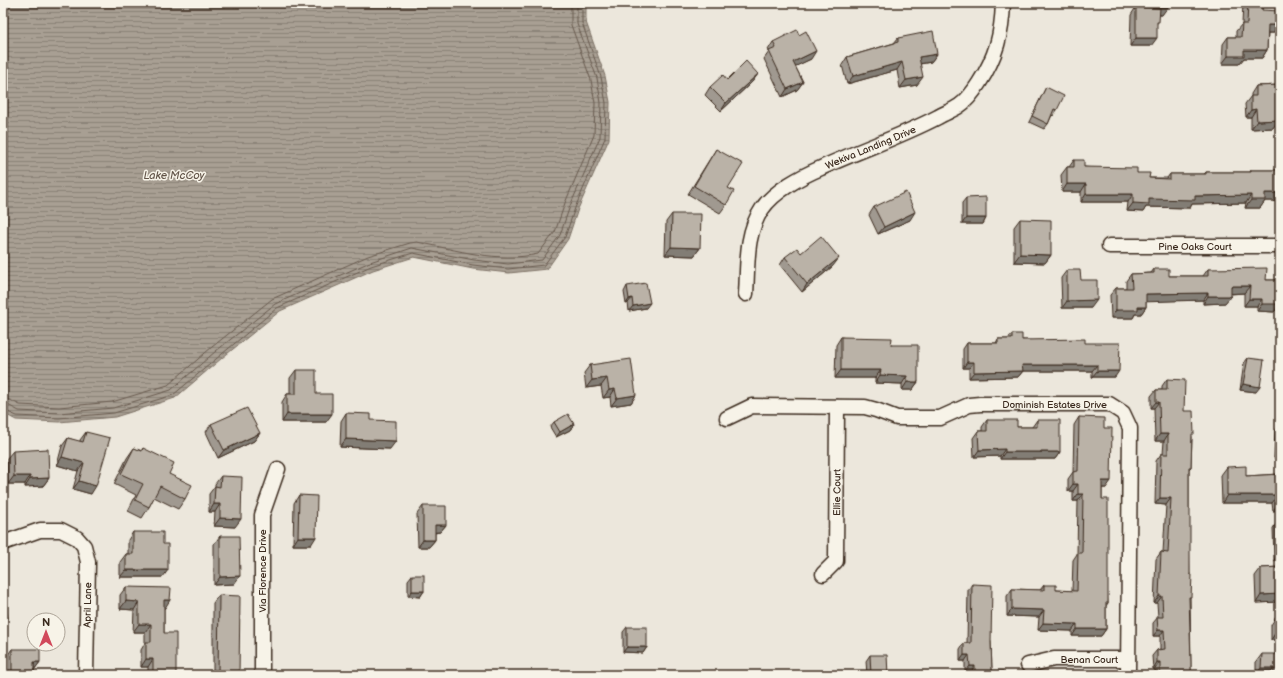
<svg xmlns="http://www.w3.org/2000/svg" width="1283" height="678" font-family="'Balsamiq Sans',sans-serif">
<defs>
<pattern id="water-rules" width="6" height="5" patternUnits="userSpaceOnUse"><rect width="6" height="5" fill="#a89f93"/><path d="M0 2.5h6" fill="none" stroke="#8a8277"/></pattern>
</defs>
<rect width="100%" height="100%" fill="#ece7dc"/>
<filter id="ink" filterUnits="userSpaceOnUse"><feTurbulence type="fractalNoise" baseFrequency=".025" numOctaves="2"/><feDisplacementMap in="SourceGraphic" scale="8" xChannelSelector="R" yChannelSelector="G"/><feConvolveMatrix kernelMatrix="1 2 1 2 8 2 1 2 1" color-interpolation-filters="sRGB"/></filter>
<g filter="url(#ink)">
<path fill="url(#water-rules)" stroke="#7c7064" d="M3,3H586V22L605,76L610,102L609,139L578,209L568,239L547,269L509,273L473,269L414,257L373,270L280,311L222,358L175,398L115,417L59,422L16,420L3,413Z"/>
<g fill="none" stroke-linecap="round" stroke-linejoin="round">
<g stroke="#67594d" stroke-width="1">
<path d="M3,399L10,400L20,405L59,407L112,402L168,385L212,347L272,299L368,256L410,243L417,242C457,250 498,263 538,254L555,232L565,203L594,135L595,103L591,80L571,25V3"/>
<path d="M3,405H8L19,411L59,413L113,408L171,390L216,351L275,304L370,262L412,248L474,260L508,264L542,260L560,235L570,206L600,137L601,103L597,78L577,24V3"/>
<path d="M3,410L17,416L59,418L114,413L173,395L277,308L371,266L413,253L473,265L508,269L544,265L565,237L575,208L605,138L606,103L601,77L582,23V3"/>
</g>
<g stroke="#3b2a1e" stroke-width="17">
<g id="minor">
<path id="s1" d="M1109,246H1280"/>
<path id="s2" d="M746,294C748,265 745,234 762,209C774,191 802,176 821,168C860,150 900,137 938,117C945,113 953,110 959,106C968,100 974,91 979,83C996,57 1002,34 1003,3"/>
<path id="s3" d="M727,418L752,406L865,407L876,410L897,418H940L969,405L980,404H1109L1123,413L1130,428L1128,675"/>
<path d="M3,543L40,530H61L77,538L84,546L88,562L86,675"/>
<path id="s4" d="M823,574L836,561L837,407"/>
<path id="s5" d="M1028,665L1054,659H1128"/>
<path d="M262,675V515L278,469"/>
</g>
</g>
<use href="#minor" stroke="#f7f3e8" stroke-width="14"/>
</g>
<g fill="#a09990" stroke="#3b2a1e">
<path d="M1147,3H1168L1162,15H1159L1151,46H1130L1131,15L1136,7H1147Z"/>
<path d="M1243,3H1262V10L1274,33H1268L1267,50L1262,58H1244L1239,64H1222L1223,44L1228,37H1236V31L1242,24Z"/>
<path d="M898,38L937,54L931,62L920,64L917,85L900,88L897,70L847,84L842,65L847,57L894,43Z"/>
<path d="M773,42L811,59L795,66L803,82L797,90L782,97L764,59L769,52L768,50Z"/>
<path d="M758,74L752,82L721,111L705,95L710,87L727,80Z"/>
<path d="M1280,85V110L1279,112L1273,128L1251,129V117H1246L1245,104L1251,96V94L1256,86Z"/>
<path d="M1046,87L1057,110L1053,116L1052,115L1048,124L1044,129L1029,122L1043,93Z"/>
<path d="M716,149L728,188L726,205L720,213L688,194L711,157Z"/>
<path d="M1074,160L1084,167L1137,173L1149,178H1167L1170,174H1204L1206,172H1250L1251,170H1280V201H1265L1260,208H1245L1246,203L1192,204L1190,208L1146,207L1143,212L1127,211L1128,202H1081V192H1062L1061,175L1067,167H1069Z"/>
<path d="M966,198L986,218L983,224H962V203Z"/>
<path d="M874,207L910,220L878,234L869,215Z"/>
<path d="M672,214L700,248L694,256L665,255L666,222Z"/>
<path d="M1020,219L1051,255L1045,263L1014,262V227Z"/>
<path d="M801,253L833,266L802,292L780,265L785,257Z"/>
<path d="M1154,269L1169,276H1203L1208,269L1266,280H1280V306H1279L1274,312L1257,311V306H1244V293L1231,294L1225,303L1203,304V300L1146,301V307L1141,314H1135L1133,318H1111L1110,295L1116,288H1126V281L1131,274L1151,273Z"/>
<path d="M1067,270L1081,280L1091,308H1062L1061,278Z"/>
<path d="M627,286L646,308L629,311L628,303L626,304L624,292Z"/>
<path d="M1012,334L1022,340L1085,343L1115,377H1092V371H1023L1018,377L969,378V368H963V349L967,343H996L998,339H1008Z"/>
<path d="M841,337L891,345L918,382L912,390H902V384L875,383V378H835L836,345Z"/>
<path d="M1248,358L1256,392L1240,390L1244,363Z"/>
<path d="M590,365L636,395L631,403L611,406L610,397L603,398L601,386L586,388L584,373Z"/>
<path d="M296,370L326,422H282V402L287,394H290V378Z"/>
<path d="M1167,379L1184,411L1192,437L1191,467L1189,469V509L1191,675H1155V669H1153L1152,656L1157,650L1160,649V636H1153V623L1158,617L1157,603H1154L1156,559L1161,552H1163L1166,505L1155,504L1156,461L1161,454H1163L1164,441H1155L1154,408H1151V396L1156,390H1162V386Z"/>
<path d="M346,413L371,420L390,449L340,447L341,421Z"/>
<path d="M1079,417L1104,428L1106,488H1102V499L1108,603L1106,606V629L1101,636H1072V631L1038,630L1039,617L1007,616V596L1012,589L1040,590L1044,585L1056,590L1072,591L1073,560L1077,554L1078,501H1073V491H1068V479L1073,472L1074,425Z"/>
<path d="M987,420L1017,427H1032L1037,420L1060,452L1055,459H1000V456L974,457L973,438L978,431H982V427Z"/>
<path d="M554,422L574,424L570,430L556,437L550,427Z"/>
<path d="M211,424L260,433L254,441L218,458L206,432Z"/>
<path d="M1280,424V459L1274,458L1275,431Z"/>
<path d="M86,432L91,494L73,489L78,471L57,465L62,446L68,438L80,442V440Z"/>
<path d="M134,448L141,451L143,448L169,474L185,499L178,509L154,497L149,507L142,518L128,511L136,495L114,484L127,458Z"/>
<path d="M13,451L49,478L43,486L25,487V484H8L7,458Z"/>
<path d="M1227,467L1246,476L1280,474V510L1273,511L1272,503H1222L1221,475Z"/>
<path d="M221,476L235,527L214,526L215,512H209V494L215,486V484Z"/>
<path d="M299,495L311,545H293L294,503Z"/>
<path d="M423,506L446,525L440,532L435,533V540L429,547H418L417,514Z"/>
<path d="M1277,523L1280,560H1274L1273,528Z"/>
<path d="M133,532L163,544V577H120V562L126,554H128V540Z"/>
<path d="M220,536L234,584L214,585V544Z"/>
<path d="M1280,567V602L1256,603L1255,576L1261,568Z"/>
<path d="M412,575L424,591L420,597L408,596V580Z"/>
<path d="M972,584L991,642L992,671L1003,675H971V672H965V661H960V649L964,643H967L968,590Z"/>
<path d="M126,587L165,608H164V633L176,675H148V667H141V650L145,643V632H133L134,610L120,609V595Z"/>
<path d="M219,595L239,675H213V603Z"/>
<path d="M1276,617H1280V640H1271V625Z"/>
<path d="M627,627L647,647L643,653L623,652V632Z"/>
<path d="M12,649L40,662L34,670V675H7L6,657Z"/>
<path d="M1262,654L1280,675H1256V662Z"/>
<path d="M870,655L888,675H867L866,661Z"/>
</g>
<g fill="#827d75" stroke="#3b2a1e">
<path d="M1153,7H1168L1162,15L1147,14Z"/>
<path d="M1268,25H1280L1274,33H1262Z"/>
<path d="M1136,38H1157L1151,46H1130Z"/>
<path d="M1244,50H1267L1262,58H1244L1239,64H1222L1228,56Z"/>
<path d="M816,51L811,59L788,70L793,62Z"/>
<path d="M937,54L931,62L913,65L919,57Z"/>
<path d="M902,62L897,70L847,84L853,76Z"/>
<path d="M758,74L752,82L721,111L726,103Z"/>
<path d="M923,77L917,85L900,88L906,80Z"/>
<path d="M803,82L797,90L782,97L787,89Z"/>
<path d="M1279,104H1280V110L1279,112Z"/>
<path d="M1256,109L1251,117H1246L1251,110Z"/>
<path d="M1279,120L1273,128L1251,129L1257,121Z"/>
<path d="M1067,184H1086L1081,192H1062Z"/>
<path d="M1265,193H1280V201H1265L1260,208H1245L1251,200Z"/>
<path d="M1086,194H1133L1128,202H1081Z"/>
<path d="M1251,195L1246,203L1192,204L1190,208L1146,207L1143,212L1127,211L1133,203L1149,199L1195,196Z"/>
<path d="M915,212L910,220L878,234L884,227Z"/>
<path d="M966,218H986L983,224H962Z"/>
<path d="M671,247L700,248L694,256L665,255Z"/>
<path d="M1020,254L1051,255L1045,263L1014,262Z"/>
<path d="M839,258L833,266L802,292L807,284Z"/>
<path d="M1231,286H1250L1244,293L1225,294Z"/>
<path d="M1208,293L1203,300L1141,302L1146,294Z"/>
<path d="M1208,296H1231L1225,303L1203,304Z"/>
<path d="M632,298L628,303L626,304L629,299Z"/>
<path d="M1280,298V306H1279L1274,312L1257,311L1262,304Z"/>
<path d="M1249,299H1262L1257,306H1244Z"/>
<path d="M1097,300L1091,308H1062L1067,301Z"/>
<path d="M650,303L646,308L629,311L633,306Z"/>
<path d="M1138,307H1146L1141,314H1135L1133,318H1111L1116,310Z"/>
<path d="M967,362H974L969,368H963Z"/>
<path d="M1022,365H1097L1092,371H1018Z"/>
<path d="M841,370H881L875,378H835Z"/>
<path d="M1023,371L1018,377L969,378L974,372Z"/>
<path d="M1097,371H1119L1115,377H1092Z"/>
<path d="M880,375L907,376L902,384L875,383Z"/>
<path d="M607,378L601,386L586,388L592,380Z"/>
<path d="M907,382H918L912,390H902Z"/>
<path d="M1243,384L1260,387L1256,392L1240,390Z"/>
<path d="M615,389L610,397L603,398L609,390Z"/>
<path d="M636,395L631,403L611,406L617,398Z"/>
<path d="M1156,402H1159L1154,408H1151Z"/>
<path d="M287,414H332L326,422H282Z"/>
<path d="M574,424L570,430L556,437L560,432Z"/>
<path d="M260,433L254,441L218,458L224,450Z"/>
<path d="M1160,434H1168L1164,441H1155Z"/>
<path d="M346,439L396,441L390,449L340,447Z"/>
<path d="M1005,449L1000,456L974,457L979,450Z"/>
<path d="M1279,451H1280V459L1274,458Z"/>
<path d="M1005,452H1060L1055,459H1000Z"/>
<path d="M62,457L84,463L78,471L57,465Z"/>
<path d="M14,476H30L25,484H8Z"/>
<path d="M49,478L43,486L25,487L30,479Z"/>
<path d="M79,481L96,486L91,494L73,489Z"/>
<path d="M1102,481H1111L1106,488H1097Z"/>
<path d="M1073,484H1078L1073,491H1068Z"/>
<path d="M1078,494H1083L1078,501H1073Z"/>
<path d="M1227,495H1278L1272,503H1222Z"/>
<path d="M1160,498H1171L1166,505L1155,504Z"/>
<path d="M1278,503H1280V510L1273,511Z"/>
<path d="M214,504H220L215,512H209Z"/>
<path d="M220,518L241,519L235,527L214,526Z"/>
<path d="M435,525H446L440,532L429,533Z"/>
<path d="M298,537H316L311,545H293Z"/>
<path d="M423,540H435L429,547H418Z"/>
<path d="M1278,555H1280V560H1274Z"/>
<path d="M126,570H168L163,577H120Z"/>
<path d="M240,576L234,584L214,585L220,577Z"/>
<path d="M412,591H424L420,597L408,596Z"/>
<path d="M1280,594V602L1256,603L1261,595Z"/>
<path d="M1159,596H1162L1157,603H1154Z"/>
<path d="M164,600H170L165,608H159Z"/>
<path d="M126,601L139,602L134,610L120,609Z"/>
<path d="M1012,609L1044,610L1039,617L1007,616Z"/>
<path d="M8,618L3,625V619Z"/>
<path d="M1043,623L1077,624L1072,631L1038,630Z"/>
<path d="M139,624H151L145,632H133Z"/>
<path d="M1077,629H1106L1101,636H1072Z"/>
<path d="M1158,630H1164L1160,636H1153Z"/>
<path d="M1276,632H1280V640H1271Z"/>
<path d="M627,647H647L643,653L623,652Z"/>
<path d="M964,655H969L965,661H960Z"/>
<path d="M146,659H153L148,667H141Z"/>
<path d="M34,662H40L34,670Z"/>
<path d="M1157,662H1160L1155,669H1153Z"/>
<path d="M970,666H975L971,672H965Z"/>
<path d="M1261,668H1274L1269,675H1256Z"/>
</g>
<g fill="#bab2a7" stroke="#3b2a1e">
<rect x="1153" y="3" width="15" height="4"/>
<path d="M1248,3H1262V10L1280,11V25H1268L1267,50H1244V56H1228V37H1241L1242,24H1247Z"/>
<path d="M1136,7L1160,8L1159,22H1157V38H1136Z"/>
<path d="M797,30L799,35L806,31L816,51L793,62L803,82L787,89L769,51L776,48L773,42Z"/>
<path d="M933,31L937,54L919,57L923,77L906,80L902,62L853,76L847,57L898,42V38Z"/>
<path d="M746,61L758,74L726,103L710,87L723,75L727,80Z"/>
<path d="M1280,85V104H1279V120L1257,121L1256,109L1251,110V96H1256V86Z"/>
<path d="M1046,87L1064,96L1057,110L1054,109L1048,124L1032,116Z"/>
<path d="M716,149L743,164L728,188L734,191L726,205L694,186Z"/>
<path d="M1074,160H1084V167L1137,168V173H1150L1149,178L1170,179V174H1206V172H1251V170H1280V193H1265V200H1251V195L1195,196V200L1149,199V204L1133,203V194H1086V184H1067V167H1074Z"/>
<path d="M906,192L915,212L884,227L874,207Z"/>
<path d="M986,197V218H966V198Z"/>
<path d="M672,214H701L700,248L671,247Z"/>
<path d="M1020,219L1051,220V255L1020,254Z"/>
<path d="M821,236L839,258L807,284L785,257L797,248L801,253Z"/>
<path d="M1267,268L1266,280H1280V304H1262V299H1249L1250,286H1231V296H1208V293L1146,294V307H1138V310H1116V288H1132L1131,274L1154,273V269H1169V276H1208V269Z"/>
<path d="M1067,270H1080L1081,280H1097V300L1067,301Z"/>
<path d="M646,283L650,303L633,306L632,298L629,299L627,286Z"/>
<path d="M1012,334H1022V340L1085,339V343H1120L1119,371H1097V365H1022L1023,371L974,372V362H967V343H998V339H1012Z"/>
<path d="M841,337L892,338L891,345H918V382H907V376L880,375L881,370H841Z"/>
<path d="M1248,358L1264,360L1260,387L1243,384Z"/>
<path d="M631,359L636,395L617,398L615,389L609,390L607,378L592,380L590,365Z"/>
<path d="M296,370H316V394H332V414H287V394H296Z"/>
<path d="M1167,379L1185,380L1184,411H1193L1194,434H1192L1191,467H1189V509H1190V574L1192,575L1191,597H1189L1191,662V675H1160V662H1157V650L1165,649L1164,630H1158L1157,617H1163L1162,596H1159L1161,552L1168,553L1171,498H1160L1161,454H1168V434H1160L1159,402H1156V390H1167Z"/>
<path d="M247,408L260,433L224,450L211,424Z"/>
<path d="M346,413L371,414V420L396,421V441L346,439Z"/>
<path d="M568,414L574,424L560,432L554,422Z"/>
<path d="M1079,417L1104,418V428H1112L1111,481H1102V499H1108V603H1106V629H1077V624L1043,623L1044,610L1012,609V589L1044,590V585H1056V590L1077,591L1078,553H1082L1083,494H1078V484H1073V472L1078,471Z"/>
<path d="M987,420H1017V427H1037V420H1060V452H1005V449L979,450L978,431H987Z"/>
<path d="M86,432L110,438L96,486L79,481L84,463L62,457L68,438L83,442Z"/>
<path d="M1280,432V451H1279Z"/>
<path d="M134,448L142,451L143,448L174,463L169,474L192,485L185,499L160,486L149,507L135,500L143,484L121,474Z"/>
<path d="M48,449L49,478L30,479V476H14L13,451Z"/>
<path d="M1246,466V476L1280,474V503H1278V495H1227V467Z"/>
<path d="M221,476L242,477L241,519L220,518V504H214L215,486L220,487Z"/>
<path d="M299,495L317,496L316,537H298Z"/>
<path d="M423,506H446V525H435V540H423Z"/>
<path d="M1277,523H1280V555H1278Z"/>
<path d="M133,532H163V544H168V570H126V554H133Z"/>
<path d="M220,536H239L240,576L220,577Z"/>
<path d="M1280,567V594L1261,595V568Z"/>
<rect x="412" y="575" width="12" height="16"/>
<path d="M972,584L992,585L991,642L992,671H1003V675H975V666H970L969,655H964V643H971Z"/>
<path d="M126,587L171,588L170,600H164V633H176V675H153V659H146V642H151V624H139V602L126,601Z"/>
<path d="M219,595L240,596L239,675H218Z"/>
<path d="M3,599L8,618L3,619Z"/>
<rect x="1276" y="617" width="4" height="15"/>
<rect x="627" y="627" width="20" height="20"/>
<path d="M12,649H40V662H34V675H12Z"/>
<path d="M1262,654H1280V675H1274V668H1261Z"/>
<path d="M870,655H887L888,675H871Z"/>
<rect x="1077" y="672" width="25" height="3"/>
</g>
</g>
<g text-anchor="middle" stroke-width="3" stroke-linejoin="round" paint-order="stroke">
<g font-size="10" fill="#3b2a1e" stroke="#f7f3e8">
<text dy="4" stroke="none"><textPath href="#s2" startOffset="214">Wekiva Landing Drive</textPath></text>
<text dy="4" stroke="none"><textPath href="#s1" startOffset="86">Pine Oaks Court</textPath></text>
<text dy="4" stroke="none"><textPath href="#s3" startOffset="335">Dominish Estates Drive</textPath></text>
<text dy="4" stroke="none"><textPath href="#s4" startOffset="87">Ellie Court</textPath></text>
<text transform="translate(262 571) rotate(-90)" y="4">Via Florence Drive</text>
<text transform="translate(87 605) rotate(-89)" y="4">April Lane</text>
<text dy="4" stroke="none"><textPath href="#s5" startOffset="62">Benan Court</textPath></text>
</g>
<g font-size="11" font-style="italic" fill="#615347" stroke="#f7f3e8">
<text x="174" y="179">Lake McCoy</text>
</g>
</g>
<rect width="1283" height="678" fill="none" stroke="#f7f3e8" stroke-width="16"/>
<rect x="8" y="8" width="1267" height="662" fill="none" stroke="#3b2a1e" stroke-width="1.5" filter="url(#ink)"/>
<g transform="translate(46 632)"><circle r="19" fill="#f7f3e8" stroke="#aca397"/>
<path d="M0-3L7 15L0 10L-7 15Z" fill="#d1495b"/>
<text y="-6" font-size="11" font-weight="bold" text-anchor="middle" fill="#3b2a1e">N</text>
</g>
</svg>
